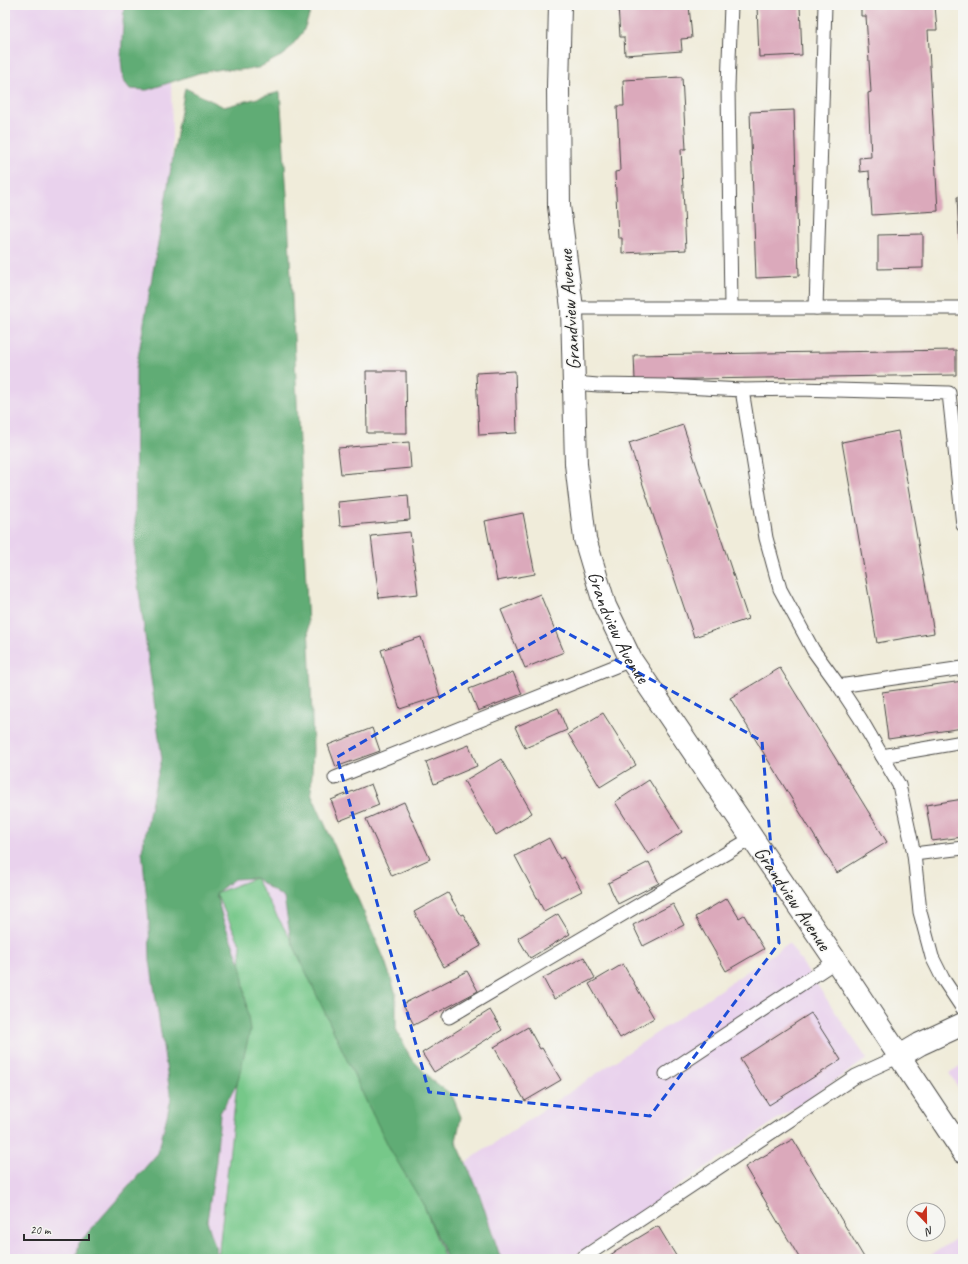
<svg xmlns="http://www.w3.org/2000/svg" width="968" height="1264" font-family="Caveat,sans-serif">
<rect width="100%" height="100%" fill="#f6f6f2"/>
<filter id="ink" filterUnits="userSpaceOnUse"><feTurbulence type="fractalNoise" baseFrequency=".025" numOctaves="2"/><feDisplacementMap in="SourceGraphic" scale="8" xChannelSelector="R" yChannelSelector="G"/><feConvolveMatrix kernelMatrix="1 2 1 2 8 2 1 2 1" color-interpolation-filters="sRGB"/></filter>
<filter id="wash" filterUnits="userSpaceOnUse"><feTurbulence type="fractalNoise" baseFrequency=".012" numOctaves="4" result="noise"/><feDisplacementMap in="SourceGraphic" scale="16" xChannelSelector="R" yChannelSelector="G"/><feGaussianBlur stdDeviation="0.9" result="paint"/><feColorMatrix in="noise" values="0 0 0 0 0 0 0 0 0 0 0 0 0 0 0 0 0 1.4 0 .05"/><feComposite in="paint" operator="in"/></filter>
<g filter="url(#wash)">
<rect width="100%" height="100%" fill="#f0ecda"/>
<g fill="#e9d2ed">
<path d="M5,5H170L177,476L483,1259H5Z"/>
<path d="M789,943L867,1059L570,1259H493L456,1169Z"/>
<path d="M963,1064V1095L949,1073Z"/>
<path d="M963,1234V1259H925Z"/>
</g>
<path fill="#76c889" stroke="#507a5a" d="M255,878L291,940L424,1206L445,1259H218L237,1084L241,946L216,893Z"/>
<g fill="#60ac75" stroke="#466c50">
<path d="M124,5H313L303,32L285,54L258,68L239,70L221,69L199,73L147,90L130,89L123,80L121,59Z"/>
<path d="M185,88L224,107L280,92L287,195L311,687L313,750L311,793L384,958L396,994V1029L410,1057L432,1080L452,1095L461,1117L456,1141L478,1190L501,1259H447L424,1206L391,1151L367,1103L291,940L284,898L255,878L234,879L216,893L223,920L241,965L250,1031L237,1084L220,1113L216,1161L207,1221L219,1259H76L79,1243L158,1153L171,1099L150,960L149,921L142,851L154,790L162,759L135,563L136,369Z"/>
</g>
<g id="blocks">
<g fill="#dba9bb">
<path d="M618,5H689L692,38L681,39L682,51L625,55L624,37H620Z"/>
<path d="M757,5H800L802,55L759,57Z"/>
<path d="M861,5H935L937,30H928L938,211L872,215L869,171L860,172L859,158L871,157L868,93L871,92L866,16H861Z"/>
<path d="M682,77L686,149H681L686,250L622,253V238H618L615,172L620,171L617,106H624L623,80Z"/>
<path d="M794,110L799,276L756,278L750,112Z"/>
<path d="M963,196V253H960L957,197Z"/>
<path d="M923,234V268L878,269V235Z"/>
<path d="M956,350V375L635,380L634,355Z"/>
<path d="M366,371H406L407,433H367Z"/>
<path d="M515,371L517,433L479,435L476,373Z"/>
<path d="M683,425L748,619L694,637L629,443Z"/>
<path d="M898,431L934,633L877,643L842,442Z"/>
<path d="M409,442L411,468L341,474L338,448Z"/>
<path d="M408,495L410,520L340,526L338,502Z"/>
<path d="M523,513L535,574L497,581L485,521Z"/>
<path d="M410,532L418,594L379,598L371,536Z"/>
<path d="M540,594L564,652L525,668L501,610Z"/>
<path d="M421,637L440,696L400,709L381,650Z"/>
<path d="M780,668L887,842L837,873L730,698Z"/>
<path d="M513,672L522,694L478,711L469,689Z"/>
<path d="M963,681V728L888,739L882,692Z"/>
<path d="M558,708L567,730L525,748L515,727Z"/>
<path d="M603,713L636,765L600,787L568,734Z"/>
<path d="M372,728L380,751L336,767L328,745Z"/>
<path d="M469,745L477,766L434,784L426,762Z"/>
<path d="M501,759L532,813L496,835L464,781Z"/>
<path d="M649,780L682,832L648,854L615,802Z"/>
<path d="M371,784L379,805L339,821L331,800Z"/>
<path d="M963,799V837L932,841L926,805Z"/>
<path d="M404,802L430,859L392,876L366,819Z"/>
<path d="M549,838L560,859L563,857L582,891L544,911L515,856Z"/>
<path d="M649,862L659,883L618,904L608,883Z"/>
<path d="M448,893L461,915L463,914L481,946L444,967L414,912Z"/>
<path d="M727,898L739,918L744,915L764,949L726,971L695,917Z"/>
<path d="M673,904L684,925L643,946L633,925Z"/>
<path d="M558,914L570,934L530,958L518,938Z"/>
<path d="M584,957L595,978L554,999L543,978Z"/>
<path d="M623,964L654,1018L620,1038L589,984Z"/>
<path d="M467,971L478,991L414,1025L403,1004Z"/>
<path d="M490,1010L502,1030L434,1072L422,1053Z"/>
<path d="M811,1013L841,1060L769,1105L740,1059Z"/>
<path d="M528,1027L540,1049L542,1048L561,1080L525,1101L494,1047Z"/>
<path d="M793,1139L865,1259H800L745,1167Z"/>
<path d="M658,1226L678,1259H612L610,1255Z"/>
</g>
</g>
</g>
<g filter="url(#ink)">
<use href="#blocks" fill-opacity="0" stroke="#494845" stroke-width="1"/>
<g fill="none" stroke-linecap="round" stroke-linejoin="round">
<g stroke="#494845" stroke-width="15">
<g id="lane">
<path d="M731,307L728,87L731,5"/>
<path d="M572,308H816L825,5"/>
<path d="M816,308H963"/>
<path d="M574,383L598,385L664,386L742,390L798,389L949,393L963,525"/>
<path d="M742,390L766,538L780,589L813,650L839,686L860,718L899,785L914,854L920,912L932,957L943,979L963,1009"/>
<path d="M839,686L963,668"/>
<path d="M882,756L963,742"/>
<path d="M335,778L631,660"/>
<path d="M914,854L963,848"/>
<path d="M449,1017L752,838"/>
<path d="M666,1074L836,961"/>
<path d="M581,1259L856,1076L900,1056"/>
</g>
</g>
<g stroke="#494845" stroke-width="24">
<g id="street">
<path id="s1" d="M560,5L558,87L559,206L572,308L576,464L585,539L605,606L631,660L836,961L963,1152"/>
<path d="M900,1056L920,1044L963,1024"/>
</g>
</g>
<use href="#lane" stroke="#fff" stroke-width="13"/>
<use href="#street" stroke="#fff" stroke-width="22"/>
</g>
</g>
<path fill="none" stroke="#1d4ed8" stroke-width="3" stroke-dasharray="8 5" stroke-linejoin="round" d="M558,628L762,741L779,943L650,1116L429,1092L337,757Z"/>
<g text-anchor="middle" stroke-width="3" stroke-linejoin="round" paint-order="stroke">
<g font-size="20" fill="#2b2b2b" stroke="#f6f6f2">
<text transform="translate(569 310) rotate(-94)" y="7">Grandview Avenue</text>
<text dy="7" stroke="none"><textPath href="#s1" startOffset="630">Grandview Avenue</textPath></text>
<text transform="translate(793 898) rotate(56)" y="7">Grandview Avenue</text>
</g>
</g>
<rect width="968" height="1264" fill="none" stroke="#f6f6f2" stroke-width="20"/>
<g transform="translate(926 1222) rotate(158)"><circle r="19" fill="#f6f6f2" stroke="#a5a5a2"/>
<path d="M0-3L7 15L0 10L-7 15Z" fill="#c8321e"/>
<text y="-6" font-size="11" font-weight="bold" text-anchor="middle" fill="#2b2b2b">N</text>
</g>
<path d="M24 1234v6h65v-6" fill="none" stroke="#2b2b2b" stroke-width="2"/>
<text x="30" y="1234" font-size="12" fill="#2b2b2b" stroke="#f6f6f2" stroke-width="3" paint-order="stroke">20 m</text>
</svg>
